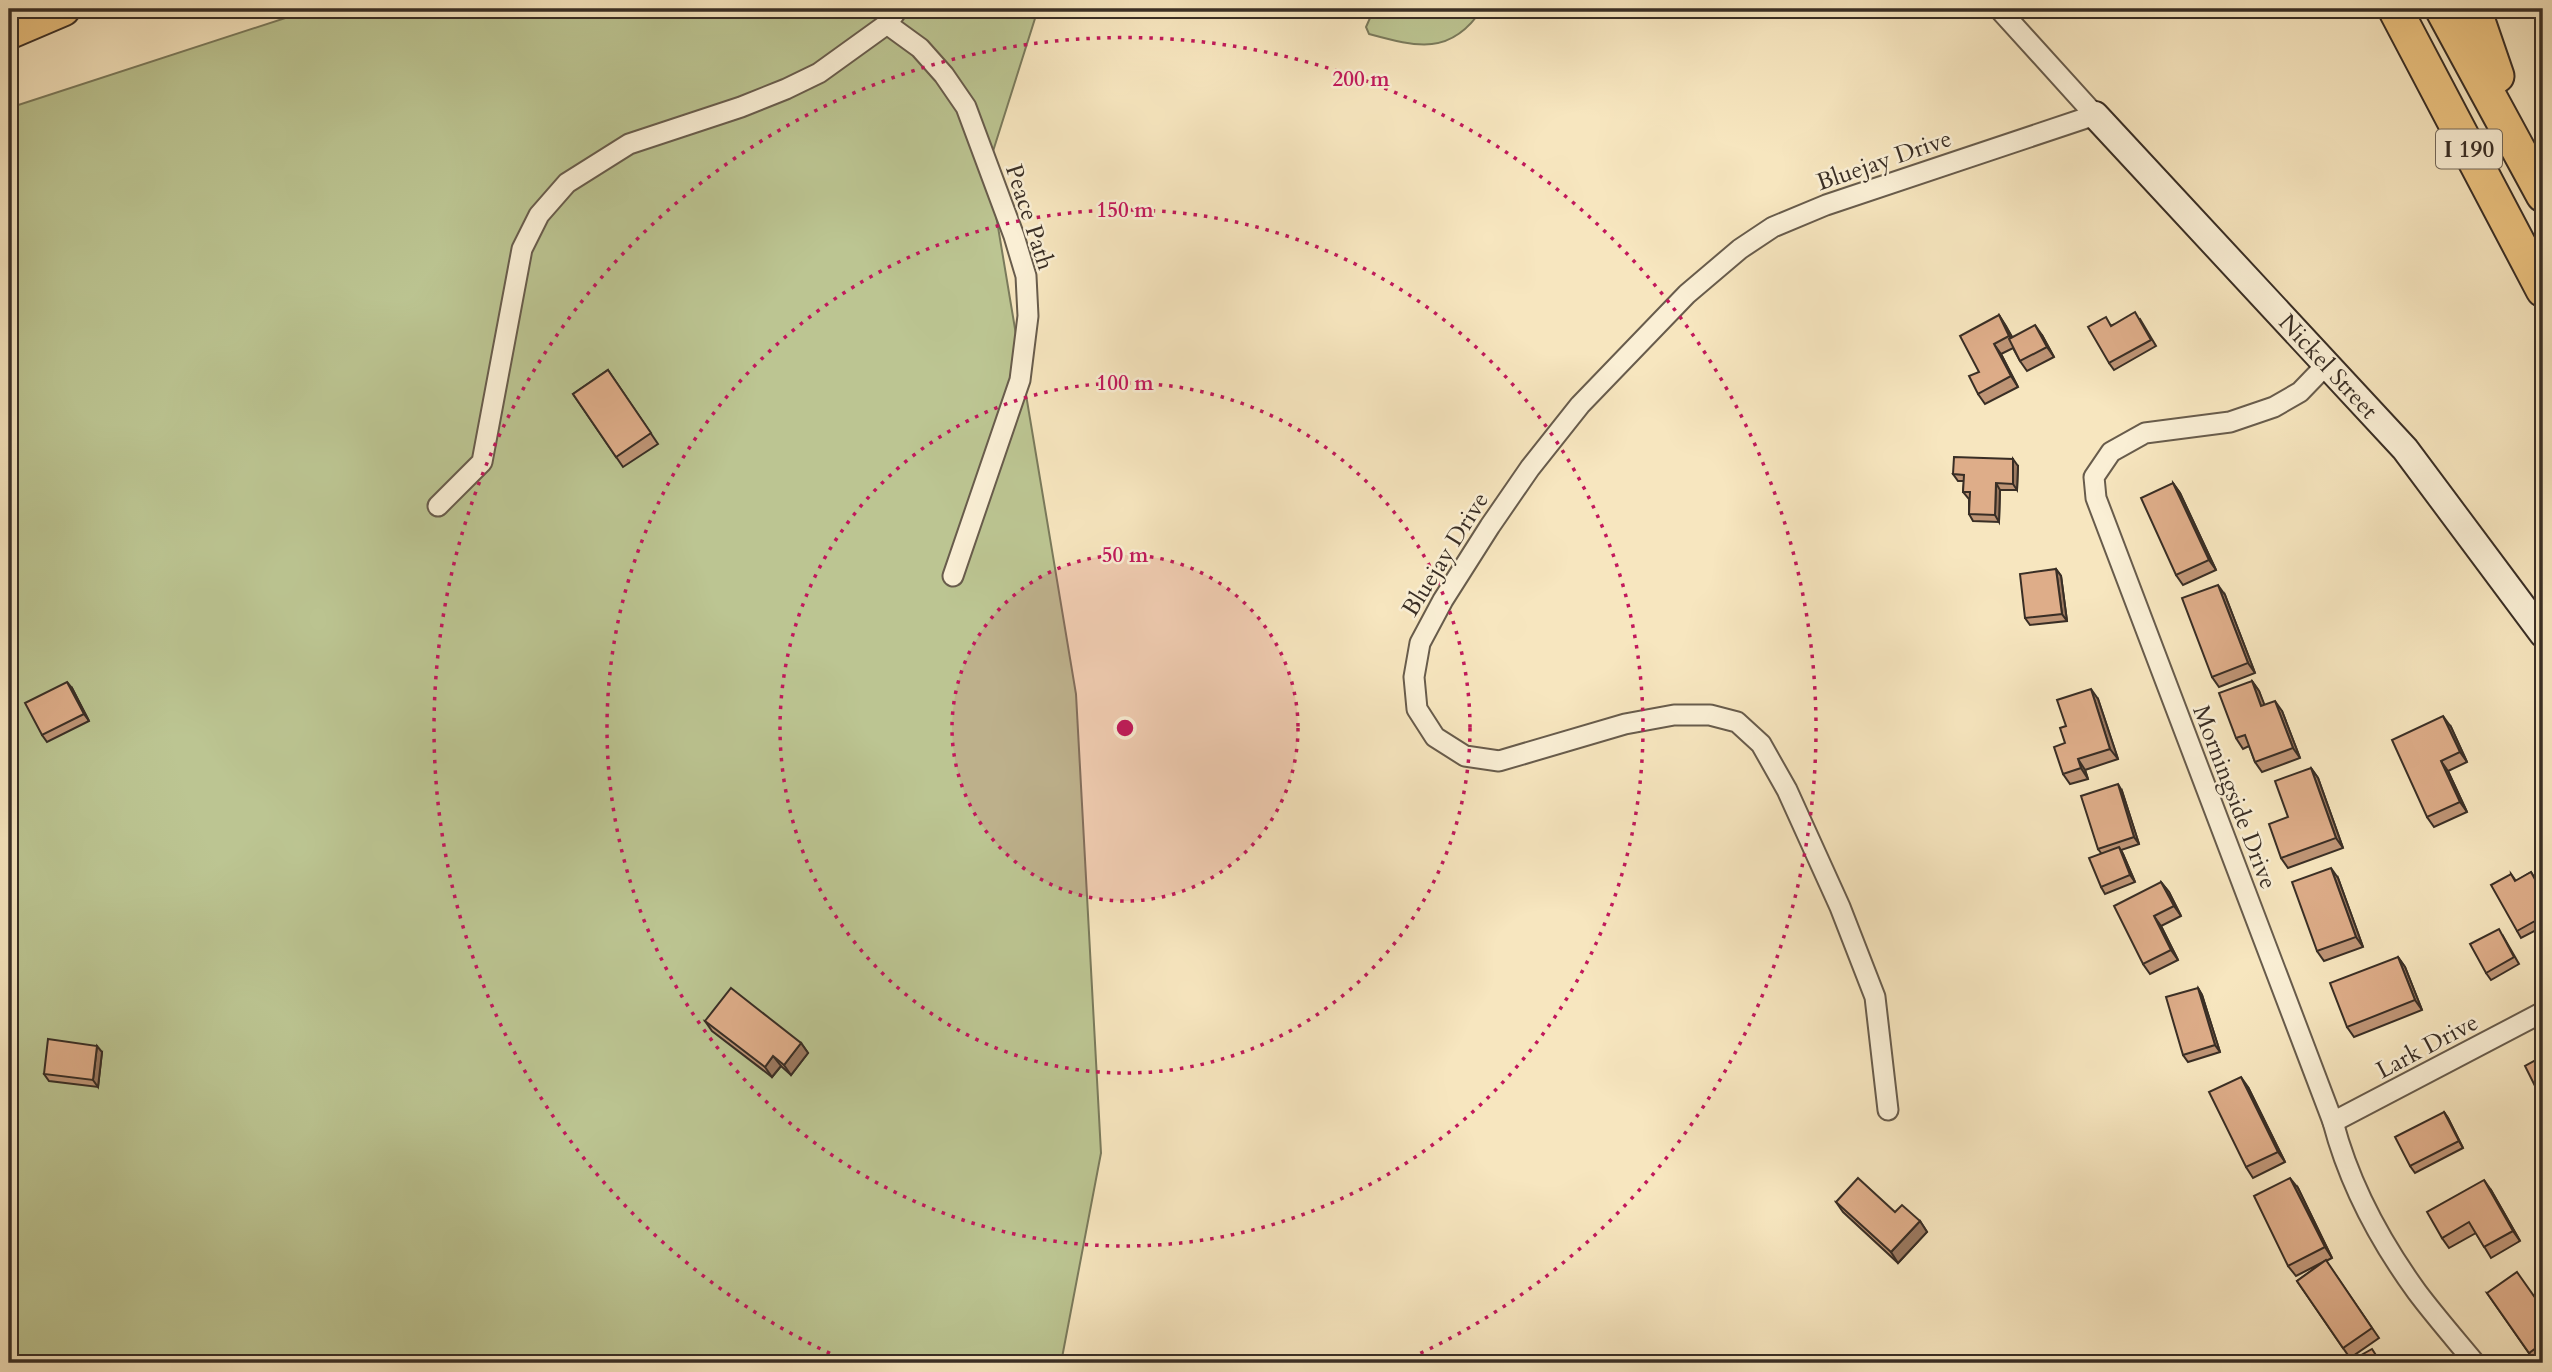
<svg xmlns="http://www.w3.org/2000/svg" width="2552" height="1372" font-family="Cardo,serif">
<rect width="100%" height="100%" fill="#f7e6bf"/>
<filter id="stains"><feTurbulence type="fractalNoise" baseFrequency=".00286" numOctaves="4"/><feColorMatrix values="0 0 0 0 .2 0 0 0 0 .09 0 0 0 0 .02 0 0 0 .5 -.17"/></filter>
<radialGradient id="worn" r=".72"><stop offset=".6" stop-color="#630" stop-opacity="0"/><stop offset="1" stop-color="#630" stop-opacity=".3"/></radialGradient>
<g fill="#bcc592" stroke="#7a7a5c" stroke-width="2">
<path d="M313,9H1038L988,167L1076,694L1101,1153L1061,1363H9V108Z"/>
<path d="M1374,9H1482C1451,56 1417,47 1369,34L1366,27Z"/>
</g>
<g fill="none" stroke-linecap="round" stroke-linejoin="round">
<g stroke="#685c4c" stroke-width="23">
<g id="street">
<path d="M887,24L920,48L944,75L966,107L1014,236L1026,276L1028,316L1020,380L953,576"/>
<path d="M2327,364L2300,392L2274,407L2230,422L2145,433L2111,452L2094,477L2096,498L2333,1122C2349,1183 2380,1241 2417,1292C2435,1316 2456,1340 2475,1363"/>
<path d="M438,506L482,462L522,249L539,215L567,183L629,144L741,107L786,89L819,73L887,24L898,9"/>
<path d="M1888,1110L1875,997L1840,907L1787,790L1761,744L1737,722L1710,715H1674L1625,724L1499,761L1465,756L1435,737L1417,709L1414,677L1420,643L1443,600L1490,526L1530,468L1580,405L1687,294L1740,249L1773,227L1826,205L2095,115L1999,9"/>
<path d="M2333,1122L2543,1012"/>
</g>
</g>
<g stroke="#392e25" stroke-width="30">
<g id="secondary">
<path id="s1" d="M2095,115L2405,449L2543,634"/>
</g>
</g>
<g stroke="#392e25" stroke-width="37">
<g id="highway">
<path d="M2395,9L2543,290"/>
<path d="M2442,9L2543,195"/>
<path d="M2474,9L2497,76"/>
<path d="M9,32L63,9"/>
</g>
</g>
<use href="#street" stroke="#faefd5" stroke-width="19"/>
<use href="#secondary" stroke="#faefd5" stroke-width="26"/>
<use href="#highway" stroke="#ecc380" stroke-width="33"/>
</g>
<g fill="#bf9576" stroke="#392e25" stroke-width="2">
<path d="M1999,315L2012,337L2042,335L2054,357L2027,371L2020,361L2013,348L2001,354L2018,387L1985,404L1978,394L1979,372Z"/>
<path d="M2140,319L2156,346L2114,370L2109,363L2112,325Z"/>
<path d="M608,370L658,444L623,467L573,394Z"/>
<path d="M2018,466L2017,490H2000L1999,522L1973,521L1969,514V499L1963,492L1964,481H1958L1953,474Z"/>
<path d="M2173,483L2180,493L2216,570L2183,585L2176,575Z"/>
<path d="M2056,569L2061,576L2067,621L2030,625L2025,618Z"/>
<path d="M2225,595L2255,673L2219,687L2212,677Z"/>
<path d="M2252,681L2259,691L2264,705L2282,711L2300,758L2262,772L2255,762L2249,746L2243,749L2236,738Z"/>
<path d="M72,688L89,721L47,742L42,735Z"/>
<path d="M2098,699L2118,759L2085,770L2088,779L2070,784L2063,774L2066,726Z"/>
<path d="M2451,727L2467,762L2448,771L2467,812L2434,827L2427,817Z"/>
<path d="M2311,768L2318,778L2343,848L2288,868L2281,858L2288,817Z"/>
<path d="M2122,791L2139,844L2121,850L2123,854L2135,882L2105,894L2101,887V853L2098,849Z"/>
<path d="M2531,872L2543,892V933L2540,928L2521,938L2517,931L2511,874L2516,881Z"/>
<path d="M2338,878L2363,947L2324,961L2317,951Z"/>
<path d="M2161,882L2169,892L2181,916L2161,926L2178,960L2150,974L2143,964Z"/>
<path d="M2503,936L2519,964L2491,980L2486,973Z"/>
<path d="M2398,957L2405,967L2422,1010L2354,1037L2347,1027Z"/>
<path d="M2198,988L2202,995L2220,1052L2188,1062L2183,1055Z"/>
<path d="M705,1021L801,1043L808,1053L791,1075L781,1066L772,1077L712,1031Z"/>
<path d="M102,1052L98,1087L49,1081L44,1074Z"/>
<path d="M2248,1087L2285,1162L2253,1178L2246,1167Z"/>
<path d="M2444,1112L2448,1118L2463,1148L2415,1173L2410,1166Z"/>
<path d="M2298,1188L2332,1258L2326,1261L2379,1338L2350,1358L2297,1281L2325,1261L2296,1276L2288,1266Z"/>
<path d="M2491,1190L2520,1241L2491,1258L2476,1233L2449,1248L2442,1238Z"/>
<path d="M1836,1202L1895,1212L1920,1221L1927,1232L1898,1263L1843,1212Z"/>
<path d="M2487,1293L2543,1309V1358L2536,1363Z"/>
</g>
<g fill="#9b7960" stroke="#392e25" stroke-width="2">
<path d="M1999,315L2006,326L2017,346L2009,336Z"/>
<path d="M2035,325L2042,335L2054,357L2047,347Z"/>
<path d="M1994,344L2001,354L2018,387L2011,376Z"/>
<path d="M2013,459L2018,466L2017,490L2013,484Z"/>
<path d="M1996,483L2000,490L1999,522L1995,515Z"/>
<path d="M2173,483L2180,493L2216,570L2209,560Z"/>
<path d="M2056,569L2061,576L2067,621L2062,614Z"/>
<path d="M2218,585L2225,595L2255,673L2248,663Z"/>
<path d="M2252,681L2259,691L2269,716L2261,706Z"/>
<path d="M67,682L72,688L89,721L84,714Z"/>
<path d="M2091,689L2098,699L2118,759L2110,749Z"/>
<path d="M2275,701L2282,711L2300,758L2293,748Z"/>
<path d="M2443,716L2451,727L2467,762L2460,752Z"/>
<path d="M2078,759L2085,770L2088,779L2081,768Z"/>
<path d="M2441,761L2448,771L2467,812L2460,802Z"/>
<path d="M2311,768L2318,778L2343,848L2336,838Z"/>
<path d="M2118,784L2122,791L2139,844L2134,837Z"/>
<path d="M2119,847L2123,854L2135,882L2130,875Z"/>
<path d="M2331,868L2338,878L2363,947L2356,937Z"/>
<path d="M2161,882L2169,892L2181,916L2174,906Z"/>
<path d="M2154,916L2161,926L2178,960L2171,950Z"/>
<path d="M2398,957L2405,967L2422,1010L2415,1000Z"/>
<path d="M2198,988L2202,995L2220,1052L2215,1045Z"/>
<path d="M801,1043L808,1053L791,1075L784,1065Z"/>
<path d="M97,1046L102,1052L98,1087L93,1080Z"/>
<path d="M773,1056L781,1066L772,1077L765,1067Z"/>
<path d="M2241,1077L2248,1087L2285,1162L2278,1152Z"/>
<path d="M2444,1112L2448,1118L2463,1148L2459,1141Z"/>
<path d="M2290,1178L2298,1188L2332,1258L2325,1247Z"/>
<path d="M2484,1180L2491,1190L2520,1241L2513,1231Z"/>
<path d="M1920,1221L1927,1232L1898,1263L1891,1252Z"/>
</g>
<g fill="#dead89" stroke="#392e25" stroke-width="2">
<path d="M2135,312L2151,340L2109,363L2088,327L2106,317L2111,326Z"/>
<path d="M1999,315L2009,336L1994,344L2011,376L1978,394L1969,376L1979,372L1960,336Z"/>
<path d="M2035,325L2047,347L2020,361L2009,339Z"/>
<path d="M608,370L651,433L616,457L573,394Z"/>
<path d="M1954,457L2013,459V484L1996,483L1995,515L1969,514L1970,492H1963L1964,475L1953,474Z"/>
<path d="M2173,483L2209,560L2176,575L2141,498Z"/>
<path d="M2056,569L2062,614L2025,618L2020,574Z"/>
<path d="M2218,585L2248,663L2212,677L2182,598Z"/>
<path d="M2252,681L2261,706L2275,701L2293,748L2255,762L2245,735L2236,738L2219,693Z"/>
<path d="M67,682L84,714L42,735L25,703Z"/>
<path d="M2091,689L2110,749L2078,759L2081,768L2063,774L2054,747L2065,743L2060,728L2066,726L2057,700Z"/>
<path d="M2443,716L2460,752L2441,761L2460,802L2427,817L2392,740Z"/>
<path d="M2311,768L2336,838L2281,858L2269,824L2288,817L2275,781Z"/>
<path d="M2118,784L2134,837L2098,849L2081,796Z"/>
<path d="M2119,847L2130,875L2101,887L2089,858Z"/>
<path d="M2331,868L2356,937L2317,951L2292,882Z"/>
<path d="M2531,872L2543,894V924L2538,926L2535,921L2517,931L2491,885L2511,874L2515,881Z"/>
<path d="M2161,882L2174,906L2154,916L2171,950L2143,964L2114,906Z"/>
<path d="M2499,929L2514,957L2486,973L2470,944Z"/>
<path d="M2398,957L2415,1000L2347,1027L2330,983Z"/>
<path d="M731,988L801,1043L784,1065L773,1056L765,1067L705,1021Z"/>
<path d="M2198,988L2215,1045L2183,1055L2166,997Z"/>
<path d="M48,1039L97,1046L93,1080L44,1074Z"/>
<path d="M2543,1056V1102L2525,1066Z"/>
<path d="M2241,1077L2278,1152L2246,1167L2209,1092Z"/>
<path d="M2444,1112L2459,1141L2410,1166L2395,1137Z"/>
<path d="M1858,1178L1895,1212L1902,1205L1920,1221L1891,1252L1836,1202Z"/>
<path d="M2290,1178L2325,1247L2288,1266L2254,1196Z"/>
<path d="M2484,1180L2513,1231L2484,1247L2469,1222L2442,1238L2427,1212Z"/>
<path d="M2326,1260L2372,1328L2343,1348L2297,1281Z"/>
<path d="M2517,1272L2543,1309L2539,1312L2543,1318V1343L2529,1353L2487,1293Z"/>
<path d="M2372,1349L2381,1363H2347Z"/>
</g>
<circle cx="1125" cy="728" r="173" fill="#c2185b" fill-opacity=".12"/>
<g fill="none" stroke="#c2185b" stroke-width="3.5" stroke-dasharray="3.5 7">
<circle cx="1125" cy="728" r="173"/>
<circle cx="1125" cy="728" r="345"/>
<circle cx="1125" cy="728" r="518"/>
<path d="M849 1362A691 691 0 1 1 1401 1362"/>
</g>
<g text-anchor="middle" stroke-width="5" stroke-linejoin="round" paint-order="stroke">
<rect fill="#faefd5" stroke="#73685a" stroke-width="2" x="2436" y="129.5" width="66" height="39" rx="5"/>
<g font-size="23" font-weight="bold" fill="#392e25">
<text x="2469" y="157">I 190</text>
</g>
<g font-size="24" fill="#392e25" stroke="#faefd5">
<text transform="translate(1884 160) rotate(-19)" y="8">Bluejay Drive</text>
<text transform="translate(1030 217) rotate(72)" y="8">Peace Path</text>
<text dy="8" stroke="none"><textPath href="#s1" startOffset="343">Nickel Street</textPath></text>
<text transform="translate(1445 554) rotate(-58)" y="8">Bluejay Drive</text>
<text transform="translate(2235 797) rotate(69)" y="8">Morningside Drive</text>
<text transform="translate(2427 1046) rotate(-28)" y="8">Lark Drive</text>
</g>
</g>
<circle cx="1125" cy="728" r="10" fill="#c2185b" stroke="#faefd5" stroke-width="3.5"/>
<g font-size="21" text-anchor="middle" font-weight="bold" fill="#c2185b" stroke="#faefd5" stroke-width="5" stroke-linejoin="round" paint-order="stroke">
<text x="1361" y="86">200 m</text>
<text x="1125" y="217">150 m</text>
<text x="1125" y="390">100 m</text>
<text x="1125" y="562">50 m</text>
</g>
<rect width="2552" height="1372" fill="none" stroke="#f7e6bf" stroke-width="35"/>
<rect x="10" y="10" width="2531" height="1351" fill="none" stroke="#392e25" stroke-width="3.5"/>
<rect x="18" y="18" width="2517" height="1337" fill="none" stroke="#392e25" stroke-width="2"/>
<rect width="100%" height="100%" filter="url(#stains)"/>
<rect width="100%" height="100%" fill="url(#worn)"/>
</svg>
